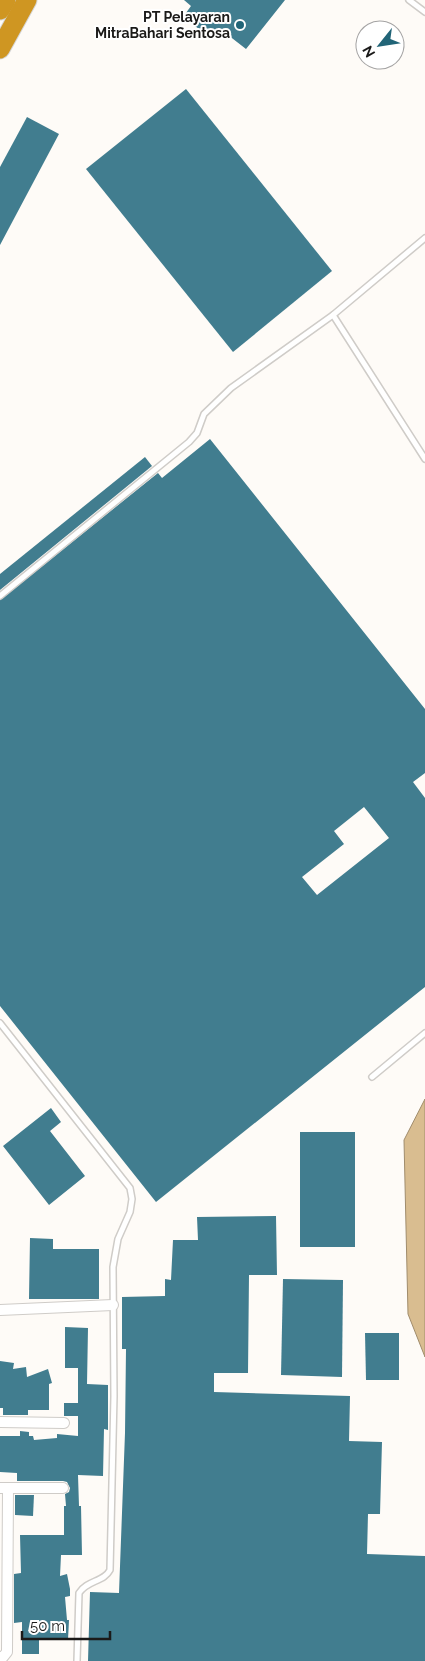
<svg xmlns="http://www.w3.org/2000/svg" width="425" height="1661" font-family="Raleway,sans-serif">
<rect width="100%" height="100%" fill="#fefbf7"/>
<path fill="#d9bd90" stroke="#a08c6c" d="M425,1099V1357L408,1314L404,1140Z"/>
<g fill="#417d8f" fill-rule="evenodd">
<path d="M184,0H285L246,49L219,28L211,38L183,17L191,6Z"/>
<path d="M186,89L332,271L233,352L86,169Z"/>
<path d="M27,117L59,134L0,245V167Z"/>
<path d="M210,439L425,709V773L413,782L425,798V987L156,1202L0,1006V600L158,473L162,478ZM364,807L389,838L317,895L302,877L344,844L334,831Z"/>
<path d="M145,457L152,466L0,590V574Z"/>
<path d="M51,1108L61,1122L50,1131L85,1176L49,1205L3,1146Z"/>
<rect x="300" y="1132" width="55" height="115"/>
<path d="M276,1216L277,1275H249L248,1373H214V1392L350,1396L349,1441L382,1442L380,1514H368L367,1554L425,1556V1661H88L90,1592L119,1593L125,1433L126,1349H122V1297L165,1296V1279L171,1280L173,1240H198L197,1217Z"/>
<path d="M30,1238L53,1239V1249H99V1299H29Z"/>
<path d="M283,1279L343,1280L342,1377L281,1375Z"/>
<path d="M65,1327L88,1328L87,1384L108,1385V1430L104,1429L103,1476L78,1475L79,1506H81L82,1555H61L60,1576L67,1574L70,1589V1596L65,1597L67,1620H69L68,1640H39V1654H22V1622L14,1623V1574L21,1573L20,1535H64V1506H66L65,1494L69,1492L70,1488L67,1482L63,1481H17V1473L0,1472V1436H20V1431L29,1432V1436H33L34,1440L57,1438V1434L78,1436V1416H64V1403H78V1368H65Z"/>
<path d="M365,1333H399V1380H366Z"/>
<path d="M0,1361L14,1363L13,1369L26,1367L27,1377L48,1369L52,1383L49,1384V1410H28V1415H3V1408H0Z"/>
<path d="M15,1495H34L33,1516L15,1515Z"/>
</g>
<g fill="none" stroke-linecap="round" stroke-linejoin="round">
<g stroke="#cfccc8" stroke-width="8">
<g id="lane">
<path d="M409,0L425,12"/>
<path d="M333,315L425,459"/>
<path d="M0,596L189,442L197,433L204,414L231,388L333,315L425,238"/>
<path d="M0,1023L130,1188L132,1199L130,1212L118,1239L113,1267L114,1396L110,1570C104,1582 87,1580 79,1593L77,1661"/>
<path d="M372,1077L425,1033"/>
</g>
</g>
<g stroke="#cfccc8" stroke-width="12">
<g id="street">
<path d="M0,1310L113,1305"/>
<path d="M0,1422L64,1423"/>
<path d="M0,1488H8L7,1652L3,1657H0"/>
<path d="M8,1488H63"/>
</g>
</g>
<g stroke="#d6d6d6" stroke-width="21">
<g id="highway">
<path d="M0,10L6,0"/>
<path d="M0,49L27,0"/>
</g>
</g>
<use href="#lane" stroke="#fff" stroke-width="5"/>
<use href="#street" stroke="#fff" stroke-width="10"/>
<use href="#highway" stroke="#cf9622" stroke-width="19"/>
</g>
<circle fill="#216477" stroke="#fff" stroke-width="2" cx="240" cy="25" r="5"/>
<g text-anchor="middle" stroke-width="4" stroke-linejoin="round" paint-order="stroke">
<g font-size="14" font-weight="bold" fill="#1b1a19" stroke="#fff" text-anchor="end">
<text x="230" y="22">PT Pelayaran<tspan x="230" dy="16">MitraBahari Sentosa</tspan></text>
</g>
</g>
<g transform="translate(380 45) rotate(240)"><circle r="24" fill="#ffffff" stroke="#a4a3a3"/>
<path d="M0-4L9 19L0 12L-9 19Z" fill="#216477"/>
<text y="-8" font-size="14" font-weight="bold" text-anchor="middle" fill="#1b1a19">N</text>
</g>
<path d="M22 1631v8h88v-8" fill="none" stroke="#1b1a19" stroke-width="2.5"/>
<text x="30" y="1631" font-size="15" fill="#1b1a19" stroke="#ffffff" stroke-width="4" paint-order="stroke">50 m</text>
</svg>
